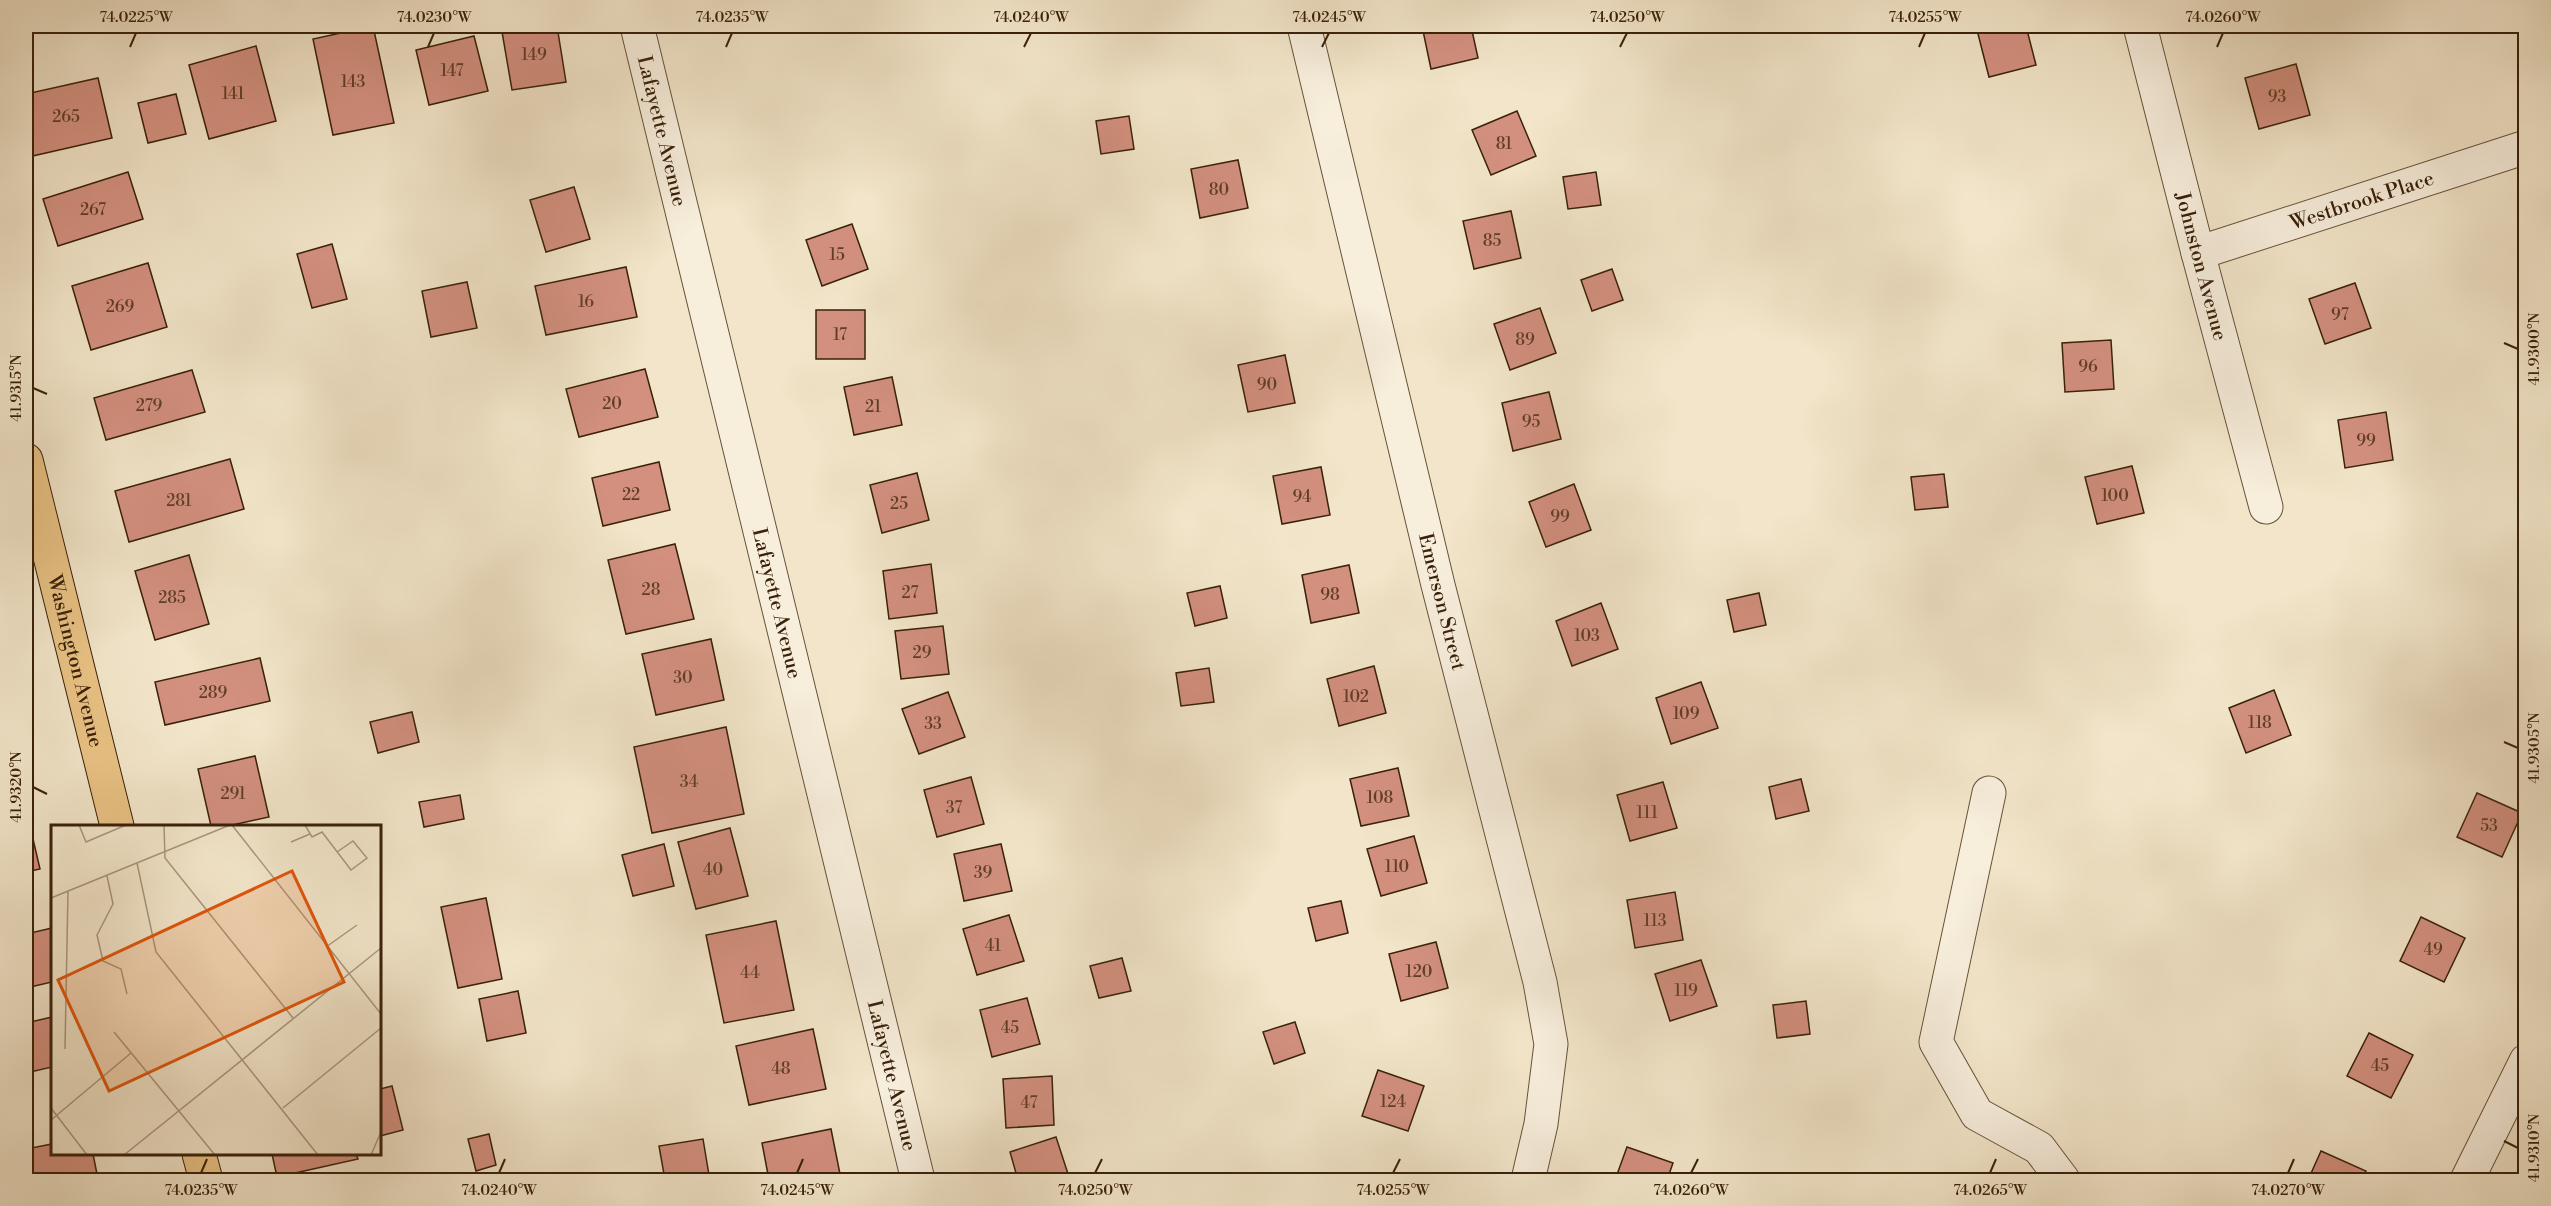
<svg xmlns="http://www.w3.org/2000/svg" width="2551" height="1206" font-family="'Libre Bodoni',serif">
<rect width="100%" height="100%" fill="#f2e5c9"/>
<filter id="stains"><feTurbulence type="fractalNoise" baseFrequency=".00333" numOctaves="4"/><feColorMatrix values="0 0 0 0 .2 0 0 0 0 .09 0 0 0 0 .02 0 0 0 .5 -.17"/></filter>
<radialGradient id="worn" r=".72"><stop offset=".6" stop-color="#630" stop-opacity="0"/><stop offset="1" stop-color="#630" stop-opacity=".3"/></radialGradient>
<g fill="#d3907f" stroke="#39210a" stroke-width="1.5">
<path d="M373,26L394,123L333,135L313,39Z"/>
<path d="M501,26H557L566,82L512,90Z"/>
<path d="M1422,26H1471L1478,58L1431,69Z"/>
<path d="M1993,26H2026L2036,65L1989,77L1977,30Z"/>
<path d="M2235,26H2269L2236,32Z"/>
<path d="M474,36L488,91L429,105L416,50Z"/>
<path d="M256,46L276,121L209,139L189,65Z"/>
<path d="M2296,64L2310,115L2259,129L2245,78Z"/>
<path d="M98,78L112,138L28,157L26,144V94Z"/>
<path d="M176,94L186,134L148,143L138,103Z"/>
<path d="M1517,111L1536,156L1491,175L1472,130Z"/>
<path d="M1129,116L1134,149L1101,154L1096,121Z"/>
<path d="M1238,160L1248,208L1200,218L1191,169Z"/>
<path d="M128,172L143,219L58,246L43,199Z"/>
<path d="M1596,172L1601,205L1568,209L1563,177Z"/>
<path d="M574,187L590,239L546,252L530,200Z"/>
<path d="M1511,211L1521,258L1474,269L1463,221Z"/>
<path d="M852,224L868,269L822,286L806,240Z"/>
<path d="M332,244L347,299L312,308L297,254Z"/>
<path d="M148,263L167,327L91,350L72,286Z"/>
<path d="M626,267L637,317L546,335L535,286Z"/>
<path d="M1612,269L1623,300L1592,311L1581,280Z"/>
<path d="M467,282L477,328L431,337L422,291Z"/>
<path d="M2355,283L2371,328L2325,344L2309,299Z"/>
<path d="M1540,308L1556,353L1510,370L1494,324Z"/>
<rect x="816" y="310" width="49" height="49"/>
<path d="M2111,340L2114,389L2065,392L2062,343Z"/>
<path d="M1285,355L1295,403L1248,412L1238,365Z"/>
<path d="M645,369L658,417L579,437L566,389Z"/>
<path d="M192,370L205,412L106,440L94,398Z"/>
<path d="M892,377L902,425L854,435L844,387Z"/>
<path d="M1549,392L1561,439L1513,451L1502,403Z"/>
<path d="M2386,412L2393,460L2345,468L2338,420Z"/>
<path d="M230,459L244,509L129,542L115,491Z"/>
<path d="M659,462L670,510L603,526L592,478Z"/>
<path d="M2132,466L2144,513L2097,524L2085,477Z"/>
<path d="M1321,467L1330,515L1282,524L1273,476Z"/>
<path d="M917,473L929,520L882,533L870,485Z"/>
<path d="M1944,474L1948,507L1915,510L1911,477Z"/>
<path d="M1574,484L1591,530L1546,547L1529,502Z"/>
<path d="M675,544L694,619L626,634L608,560Z"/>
<path d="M189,555L209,624L155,640L135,571Z"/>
<path d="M931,564L937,613L889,619L883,571Z"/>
<path d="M1349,565L1359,613L1311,623L1302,575Z"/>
<path d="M1220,586L1227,618L1195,626L1187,593Z"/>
<path d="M1759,593L1766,625L1734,632L1727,600Z"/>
<path d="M1601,603L1618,649L1572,666L1556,621Z"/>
<path d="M943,626L949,674L901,679L895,631Z"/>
<path d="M711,639L724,700L656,715L642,654Z"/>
<path d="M260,658L270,701L165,725L155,682Z"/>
<path d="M1374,666L1386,713L1339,726L1327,679Z"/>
<path d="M1209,668L1214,702L1181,706L1176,673Z"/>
<path d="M1701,682L1718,728L1671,744L1656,698Z"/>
<path d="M2274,690L2291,735L2246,753L2229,708Z"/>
<path d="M948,692L965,737L919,754L902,709Z"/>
<path d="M412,712L419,742L378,753L370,722Z"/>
<path d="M726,727L744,814L652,833L634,747Z"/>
<path d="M255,756L269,817L228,826H211L198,769Z"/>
<path d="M1398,768L1409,816L1361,826L1350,779Z"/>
<path d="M971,777L984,824L937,837L924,790Z"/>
<path d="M1801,779L1809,811L1776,819L1769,787Z"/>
<path d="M1663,782L1677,828L1630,841L1617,795Z"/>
<path d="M2477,793L2522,813L2502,857L2457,837Z"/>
<path d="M460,795L464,819L424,827L419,802Z"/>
<path d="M26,809L40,869L26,872Z"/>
<path d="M730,828L748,896L696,909L678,842Z"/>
<path d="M1414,836L1427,883L1381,896L1367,849Z"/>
<path d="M664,844L674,886L633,896L622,855Z"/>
<path d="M1001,844L1012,891L964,901L954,854Z"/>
<path d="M1675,892L1683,940L1635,948L1627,900Z"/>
<path d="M486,898L502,979L458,988L441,907Z"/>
<path d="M1341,901L1348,933L1316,941L1308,908Z"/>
<path d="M1009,915L1024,961L977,975L963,929Z"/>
<path d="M2421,917L2465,938L2444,982L2400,961Z"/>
<path d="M776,921L794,1010L724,1023L706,935Z"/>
<path d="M52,928V982L26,988V934Z"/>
<path d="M1436,942L1448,988L1401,1001L1389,954Z"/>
<path d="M1122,958L1131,991L1099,998L1090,966Z"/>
<path d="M1701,960L1717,1006L1670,1021L1655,974Z"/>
<path d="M518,991L526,1033L487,1041L479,999Z"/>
<path d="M1027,998L1040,1044L992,1057L980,1010Z"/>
<path d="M1806,1001L1810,1034L1777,1038L1773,1005Z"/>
<path d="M52,1017V1067L26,1073V1023Z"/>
<path d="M1295,1022L1305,1053L1274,1064L1263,1032Z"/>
<path d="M813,1029L826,1089L749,1105L736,1046Z"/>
<path d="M2369,1033L2413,1055L2391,1098L2347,1076Z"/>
<path d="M1378,1070L1424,1086L1408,1131L1362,1116Z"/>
<path d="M1052,1076L1054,1125L1006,1128L1003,1079Z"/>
<path d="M392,1086L403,1130L380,1136V1089Z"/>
<path d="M831,1129L841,1179L769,1180L762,1143Z"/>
<path d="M489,1134L496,1165L476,1171L468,1139Z"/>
<path d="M1056,1137L1070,1180H1018L1010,1152Z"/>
<path d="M703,1139L709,1175L665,1180L659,1146Z"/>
<path d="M52,1144V1154H93L98,1179L26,1180V1149Z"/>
<path d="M1627,1147L1673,1163L1667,1180H1615Z"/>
<path d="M2321,1151L2366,1171L2361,1180H2308Z"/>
<path d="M272,1154H356L358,1159L277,1177Z"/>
</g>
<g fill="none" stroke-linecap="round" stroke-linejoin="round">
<g stroke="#67523a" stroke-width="35">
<g id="minor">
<path id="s1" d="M637,26L918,1180"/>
<path id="s2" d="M1304,26L1438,585L1540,982L1551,1044L1541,1124L1528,1180"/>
<path id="s3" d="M2140,26L2198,253L2266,507"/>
<path id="s4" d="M2198,253L2526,147"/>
<path d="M1989,793L1936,1042L1977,1114L2039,1148L2063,1180"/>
<path d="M2467,1180L2526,1061"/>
</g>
</g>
<g stroke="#39210a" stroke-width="35">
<g id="major">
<path id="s5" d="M26,460L117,826"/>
<path d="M199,1154L206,1180"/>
</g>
</g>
<use href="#minor" stroke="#f7eedc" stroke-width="33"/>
<use href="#major" stroke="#e9c284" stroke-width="33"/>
</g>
<path fill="none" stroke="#39210a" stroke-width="2" d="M130,47L136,33M428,47L434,33M726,47L732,33M1024,47L1031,33M1322,47L1329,33M1620,47L1627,33M1919,47L1925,33M2217,47L2223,33M2504,343L2518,349M33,388L47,394M2504,742L2518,748M33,787L47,794M2504,1141L2518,1148M201,1173L207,1159M499,1173L505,1159M797,1173L803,1159M1095,1173L1102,1159M1393,1173L1400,1159M1691,1173L1698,1159M1990,1173L1996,1159M2288,1173L2294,1159"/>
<g text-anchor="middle" stroke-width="6" stroke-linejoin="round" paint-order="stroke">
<g font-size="16" fill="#603d27">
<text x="534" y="60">149</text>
<text x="452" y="76">147</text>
<text x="353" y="87">143</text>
<text x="233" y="99">141</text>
<text x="2277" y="102">93</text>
<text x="66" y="122">265</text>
<text x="1504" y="149">81</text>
<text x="1219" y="195">80</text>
<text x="93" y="215">267</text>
<text x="1492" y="246">85</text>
<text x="837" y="260">15</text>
<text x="586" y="307">16</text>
<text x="120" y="312">269</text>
<text x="2340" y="320">97</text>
<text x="840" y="340">17</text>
<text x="1525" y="345">89</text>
<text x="2088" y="372">96</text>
<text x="1267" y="390">90</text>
<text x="612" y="409">20</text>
<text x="149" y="411">279</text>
<text x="873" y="412">21</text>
<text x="1531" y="427">95</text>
<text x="2366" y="446">99</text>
<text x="631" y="500">22</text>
<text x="2115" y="501">100</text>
<text x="1302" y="502">94</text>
<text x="179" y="506">281</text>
<text x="899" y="509">25</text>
<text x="1560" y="522">99</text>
<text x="651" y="595">28</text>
<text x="910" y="598">27</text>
<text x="1330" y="600">98</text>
<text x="172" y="603">285</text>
<text x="1587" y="641">103</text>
<text x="922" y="658">29</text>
<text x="683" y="683">30</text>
<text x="213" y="698">289</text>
<text x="1356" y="702">102</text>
<text x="1686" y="719">109</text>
<text x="2260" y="728">118</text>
<text x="933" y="729">33</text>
<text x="689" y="787">34</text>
<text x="233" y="799">291</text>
<text x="1380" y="803">108</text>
<text x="954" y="813">37</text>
<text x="1647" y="818">111</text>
<text x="2489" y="831">53</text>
<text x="1397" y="872">110</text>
<text x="713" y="875">40</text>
<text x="983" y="878">39</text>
<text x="1655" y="926">113</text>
<text x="993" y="951">41</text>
<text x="2433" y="955">49</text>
<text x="1419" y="977">120</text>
<text x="750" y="978">44</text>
<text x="1686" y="996">119</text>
<text x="1010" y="1033">45</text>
<text x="2380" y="1071">45</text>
<text x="781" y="1074">48</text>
<text x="1393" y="1107">124</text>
<text x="1029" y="1108">47</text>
</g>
<g font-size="20" fill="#39210a" stroke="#f7eedc">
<text dy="7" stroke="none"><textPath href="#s1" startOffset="108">Lafayette Avenue</textPath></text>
<text dy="7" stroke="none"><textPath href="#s4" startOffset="172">Westbrook Place</textPath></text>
<text dy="7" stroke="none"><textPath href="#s3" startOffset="248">Johnston Avenue</textPath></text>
<text dy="7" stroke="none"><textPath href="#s2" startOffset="592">Emerson Street</textPath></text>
<text dy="7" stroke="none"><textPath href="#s1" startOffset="594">Lafayette Avenue</textPath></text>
<text dy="7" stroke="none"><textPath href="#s5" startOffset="207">Washington Avenue</textPath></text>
<text dy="7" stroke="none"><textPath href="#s1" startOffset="1080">Lafayette Avenue</textPath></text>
</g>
</g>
<g transform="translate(51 825)">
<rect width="330" height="330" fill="#f2e5c9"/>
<path fill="none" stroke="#a8977d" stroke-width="1.5" d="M28,0L35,17L75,0M113,0L114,33L242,193M181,0L330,189M254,0L261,12L271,7L300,45L316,33L302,16L286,27M240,17L259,9M86,38L105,127L267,330M56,51L62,79L46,110L52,136L70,144L76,169M0,73L179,0M275,122L306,100M63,207L164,330M14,224L17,66M0,283L36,330M232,283L330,203M0,295L80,228M73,330L330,123M320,330L330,307"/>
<path fill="#df560c" fill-opacity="0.15" stroke="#df560c" stroke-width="3" d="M241,46L293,157L58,266L7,155Z"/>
<rect width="330" height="330" fill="none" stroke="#39210a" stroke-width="3"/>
</g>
<rect width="2551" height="1206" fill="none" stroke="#f2e5c9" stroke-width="66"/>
<rect x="33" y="33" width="2485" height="1140" fill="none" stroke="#39210a" stroke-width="2"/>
<g font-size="15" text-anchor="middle" fill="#39210a">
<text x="136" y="22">74.0225°W</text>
<text x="434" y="22">74.0230°W</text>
<text x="732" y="22">74.0235°W</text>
<text x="1031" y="22">74.0240°W</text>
<text x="1329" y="22">74.0245°W</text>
<text x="1627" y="22">74.0250°W</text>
<text x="1925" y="22">74.0255°W</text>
<text x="2223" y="22">74.0260°W</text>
<text transform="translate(2534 349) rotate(-90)" y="5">41.9300°N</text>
<text transform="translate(16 388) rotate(-90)" y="5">41.9315°N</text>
<text transform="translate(2534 748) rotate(-90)" y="5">41.9305°N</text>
<text transform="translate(16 787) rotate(-90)" y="5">41.9320°N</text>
<text transform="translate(2534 1148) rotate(-90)" y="5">41.9310°N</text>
<text x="201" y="1195">74.0235°W</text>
<text x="499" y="1195">74.0240°W</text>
<text x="797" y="1195">74.0245°W</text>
<text x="1095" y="1195">74.0250°W</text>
<text x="1393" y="1195">74.0255°W</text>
<text x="1691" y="1195">74.0260°W</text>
<text x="1990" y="1195">74.0265°W</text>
<text x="2288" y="1195">74.0270°W</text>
</g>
<rect width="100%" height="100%" filter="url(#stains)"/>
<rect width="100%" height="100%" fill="url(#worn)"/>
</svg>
